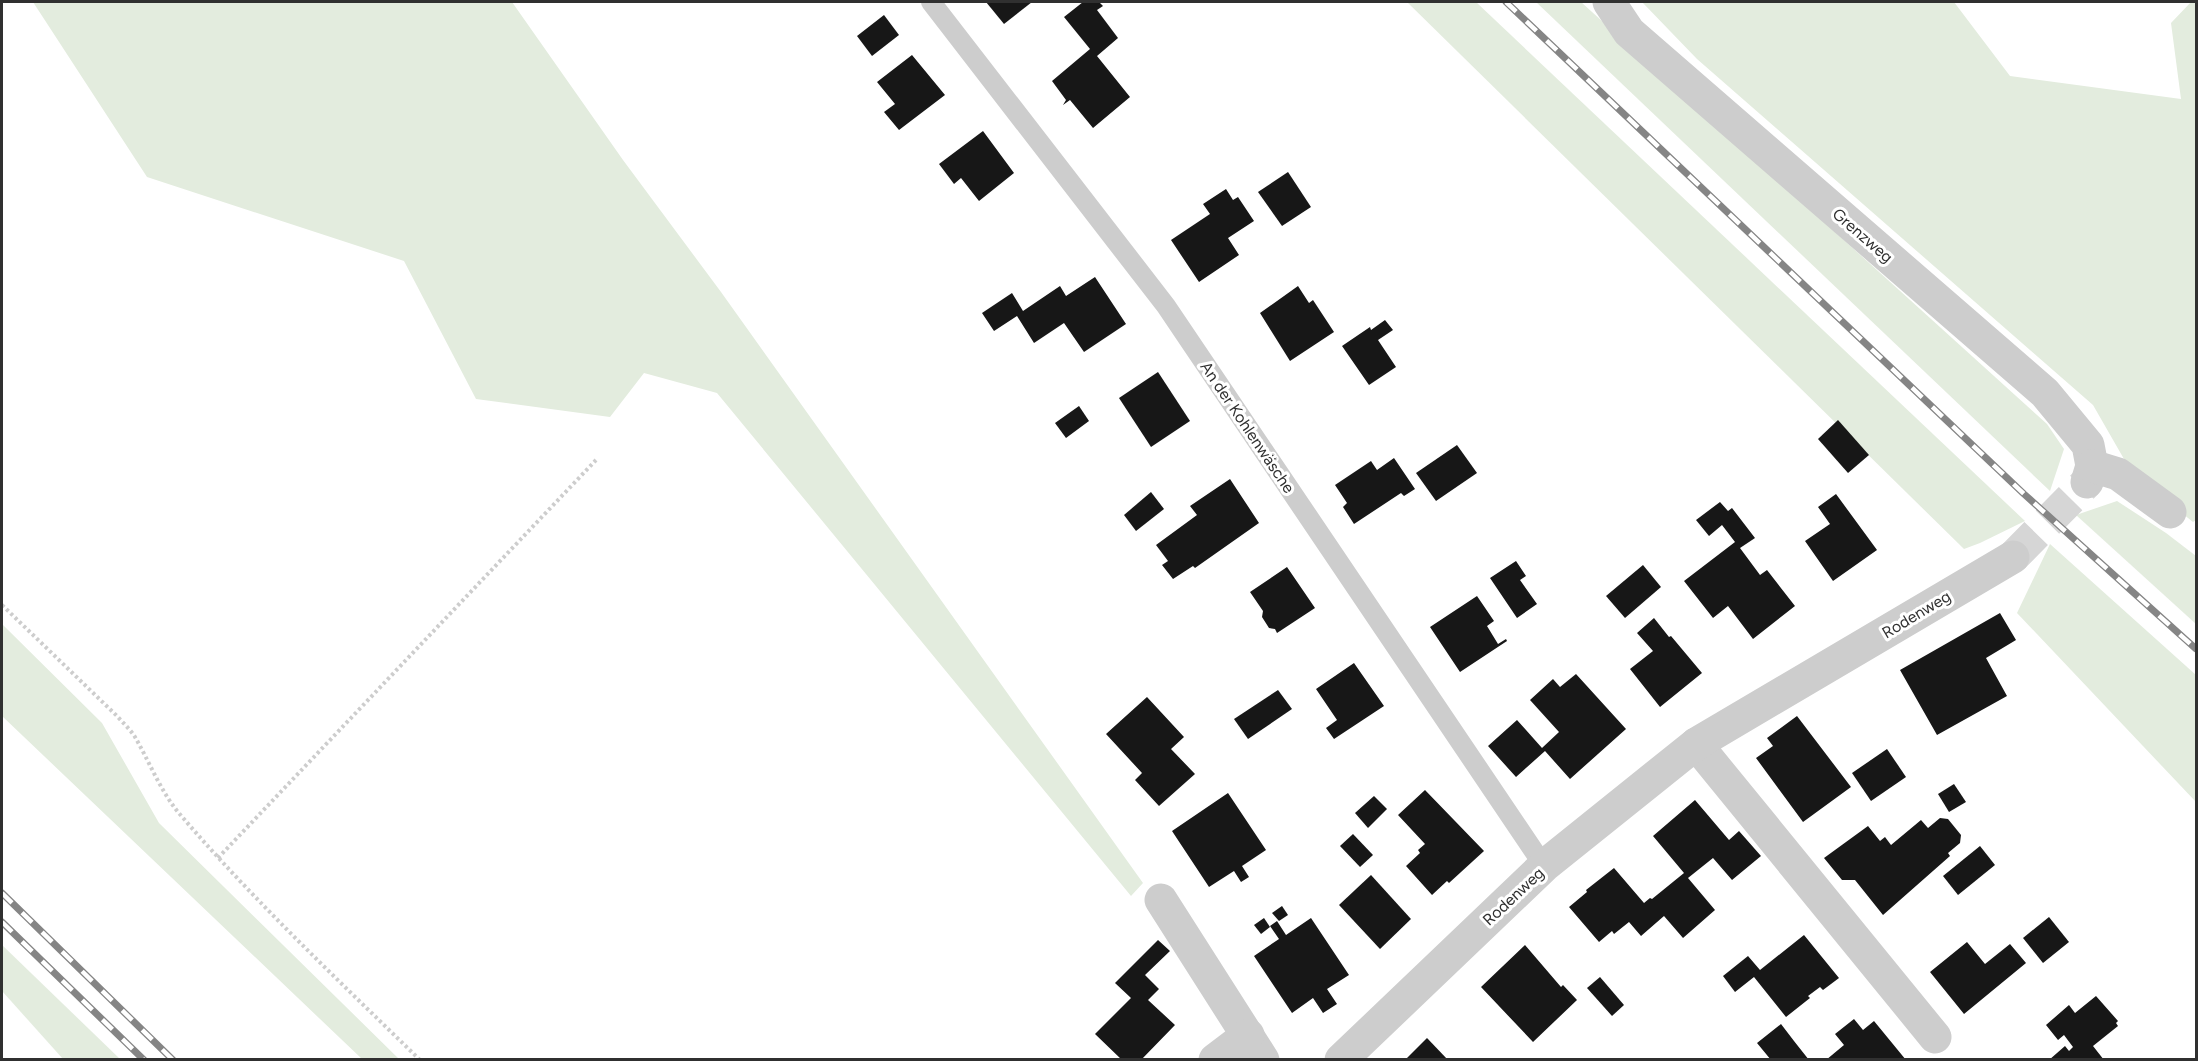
<svg xmlns="http://www.w3.org/2000/svg" width="2198" height="1061" font-family="Figtree,sans-serif">
<rect width="100%" height="100%" fill="#fff"/>
<g fill="#e3ecde">
<path d="M33,2H512L623,160L721,292L1143,883L1131,896L717,393L644,373L610,417L476,399L404,261L147,177Z"/>
<path d="M1407,2H1476L2025,521L1980,543L1964,549Z"/>
<path d="M1536,2H1581L2047,424L2064,449L2050,491Z"/>
<path d="M1642,2H1954L2010,76L2181,99L2171,23L2191,2H2196V520L2193,522L2132,473L2093,405L1697,59Z"/>
<path d="M2117,501L2166,533L2196,556V624L2076,515Z"/>
<path d="M2050,544L2196,675V802L2017,613Z"/>
<path d="M2,624L102,723L159,823L399,1059H362L2,716Z"/>
<path d="M2,945L120,1059H63L2,991Z"/>
</g>
<g fill="#171717">
<path d="M986,2H1032L1004,24Z"/>
<path d="M1083,2H1099L1103,6L1097,10L1118,38L1097,56L1130,97L1093,128L1070,100L1063,105L1066,100L1052,81L1090,49L1064,17Z"/>
<path d="M884,15L899,35L872,56L857,36Z"/>
<path d="M912,55L945,95L899,130L884,112L895,104L877,82Z"/>
<path d="M983,131L1014,173L979,201L961,178L954,184L939,164Z"/>
<path d="M1288,172L1311,207L1282,226L1258,192Z"/>
<path d="M1226,189L1233,200L1238,197L1254,221L1228,238L1239,255L1199,282L1171,240L1210,214L1203,204Z"/>
<path d="M1095,277L1126,324L1084,352L1064,323L1034,343L1017,316L994,331L982,313L1012,293L1023,311L1060,286L1066,296Z"/>
<path d="M1298,286L1309,303L1313,300L1334,332L1290,361L1260,313Z"/>
<path d="M1385,320L1393,330L1378,340L1396,367L1369,385L1342,346L1370,327L1371,330Z"/>
<path d="M1158,372L1190,421L1151,447L1119,398Z"/>
<path d="M1079,406L1089,421L1066,438L1055,423Z"/>
<path d="M1838,420L1869,455L1848,473L1818,439Z"/>
<path d="M1457,445L1477,473L1436,501L1416,473Z"/>
<path d="M1394,458L1415,489L1404,496L1401,493L1354,524L1343,507L1347,503L1335,485L1371,461L1377,470Z"/>
<path d="M1230,479L1259,523L1195,568L1193,566L1173,579L1162,565L1168,561L1156,545L1197,515L1190,506Z"/>
<path d="M1151,492L1164,509L1136,531L1124,515Z"/>
<path d="M1836,494L1877,550L1833,581L1805,541L1830,524L1818,507Z"/>
<path d="M1720,502L1728,511L1732,508L1755,538L1740,548L1760,575L1767,570L1795,606L1753,639L1728,606L1713,618L1684,581L1735,542L1722,525L1709,536L1696,520Z"/>
<path d="M1516,561L1526,576L1520,580L1537,604L1517,618L1490,578Z"/>
<path d="M1643,565L1661,587L1625,618L1606,596Z"/>
<path d="M1287,567L1315,608L1277,633L1275,629L1269,628L1262,617L1263,611L1250,592Z"/>
<path d="M1477,596L1494,621L1487,626L1498,644L1506,639L1507,641L1460,672L1430,627Z"/>
<path d="M2000,613L2016,640L1986,658L2007,696L1937,735L1900,670Z"/>
<path d="M1654,618L1669,637L1671,636L1702,673L1660,707L1630,669L1653,651L1637,633Z"/>
<path d="M1354,663L1384,706L1334,739L1326,728L1337,720L1316,689Z"/>
<path d="M1576,674L1626,729L1570,779L1545,751L1516,777L1488,746L1517,720L1542,748L1559,732L1530,700L1553,679L1560,687Z"/>
<path d="M1278,690L1292,709L1248,739L1234,719Z"/>
<path d="M1147,697L1184,737L1171,749L1195,774L1159,806L1135,780L1142,773L1106,734Z"/>
<path d="M1797,716L1851,787L1803,822L1756,758L1773,746L1767,738Z"/>
<path d="M1887,749L1906,777L1871,801L1852,773Z"/>
<path d="M1954,784L1966,802L1949,812L1938,794Z"/>
<path d="M1425,790L1484,851L1449,883L1447,881L1432,895L1406,866L1420,853L1418,850L1425,844L1398,815Z"/>
<path d="M1228,793L1266,850L1242,866L1249,877L1241,882L1234,871L1209,887L1172,831Z"/>
<path d="M1374,796L1387,809L1368,828L1355,813Z"/>
<path d="M1695,800L1729,840L1739,831L1761,856L1732,880L1713,858L1688,878L1715,910L1683,938L1664,916L1641,936L1629,922L1614,934L1612,931L1599,942L1569,907L1587,892L1586,890L1614,868L1644,903L1650,898L1652,899L1684,873L1653,836Z"/>
<path d="M1940,818L1948,819L1961,835L1960,843L1948,853L1950,856L1883,915L1855,880H1842L1824,858L1868,826L1880,841L1885,837L1891,845L1921,820L1928,828Z"/>
<path d="M1353,834L1373,855L1360,867L1340,846Z"/>
<path d="M1980,846L1995,865L1958,895L1943,876Z"/>
<path d="M1371,875L1411,919L1380,949L1339,905Z"/>
<path d="M1282,906L1288,915L1279,921L1272,913Z"/>
<path d="M2049,917L2069,942L2043,963L2023,938Z"/>
<path d="M1264,918L1270,927L1261,934L1254,925Z"/>
<path d="M1311,918L1349,975L1327,989L1337,1004L1323,1013L1313,998L1292,1013L1254,956L1279,939L1270,926L1277,921L1286,935Z"/>
<path d="M1804,935L1839,978L1823,990L1820,987L1808,996L1810,998L1786,1017L1754,977L1735,992L1723,976L1748,956L1760,970Z"/>
<path d="M1158,940L1170,951L1145,975L1159,989L1148,1000L1175,1025L1141,1060H1122L1095,1034L1131,998L1115,983Z"/>
<path d="M1967,942L1985,964L2010,944L2026,963L1964,1014L1930,972Z"/>
<path d="M1525,945L1561,987L1563,985L1577,1000L1533,1042L1481,987Z"/>
<path d="M1600,977L1624,1005L1612,1016L1587,988Z"/>
<path d="M2096,996L2118,1021L2116,1023L2118,1026L2093,1046L2104,1060H2049L2065,1046L2069,1051L2073,1047L2064,1035L2058,1040L2046,1025L2069,1005L2075,1013Z"/>
<path d="M1854,1019L1863,1030L1874,1021L1906,1060H1826L1844,1045L1835,1034Z"/>
<path d="M1781,1024L1794,1041L1809,1060H1771L1757,1043Z"/>
<path d="M1427,1038L1448,1060H1405Z"/>
</g>
<g fill="none" stroke-linecap="round" stroke-linejoin="round">
<path stroke="#d6d6d6" stroke-width="33" stroke-dasharray="33 16" stroke-linecap="butt" d="M2013,557L2087,482"/>
<g stroke="#cdcdcd" stroke-width="4" stroke-dasharray="3 3" stroke-linecap="butt">
<path d="M2,605L117,716C123,723 130,729 135,737C149,761 160,790 178,812C253,900 337,979 420,1060"/>
<path d="M218,858L596,460"/>
</g>
<path stroke="#cdcdcd" stroke-width="20" d="M931,2L1166,306L1544,866"/>
<g stroke="#cdcdcd" stroke-width="33">
<path d="M1609,2L1629,32L2045,393L2088,445L2092,466L2087,482"/>
<path d="M2092,466L2118,474L2170,512"/>
<path d="M1696,744L1935,1037"/>
<path d="M1161,900L1263,1060"/>
<path d="M1215,1060L1248,1035"/>
<path d="M1341,1060L1544,866L1696,744L2013,557"/>
</g>
<g stroke="#858585" stroke-width="7">
<g id="rail">
<path d="M1506,2L2024,494L2196,649"/>
<path d="M2,893L173,1060"/>
<path d="M2,922L144,1060"/>
</g>
</g>
<use href="#rail" stroke="#fff" stroke-width="4.5" stroke-dasharray="14" stroke-linecap="butt"/>
</g>
<g text-anchor="middle" stroke-width="6" stroke-linejoin="round" paint-order="stroke">
<g font-size="16" fill="#303030" stroke="#fff">
<text transform="translate(1863 235) rotate(41)" y="6">Grenzweg</text>
<text transform="translate(1248 427) rotate(56)" y="6">An der Kohlenwäsche</text>
<text transform="translate(1916 614) rotate(-31)" y="6">Rodenweg</text>
<text transform="translate(1513 896) rotate(-43)" y="6">Rodenweg</text>
</g>
</g>
<rect width="2198" height="1061" fill="none" stroke="#303030" stroke-width="6"/>
</svg>
